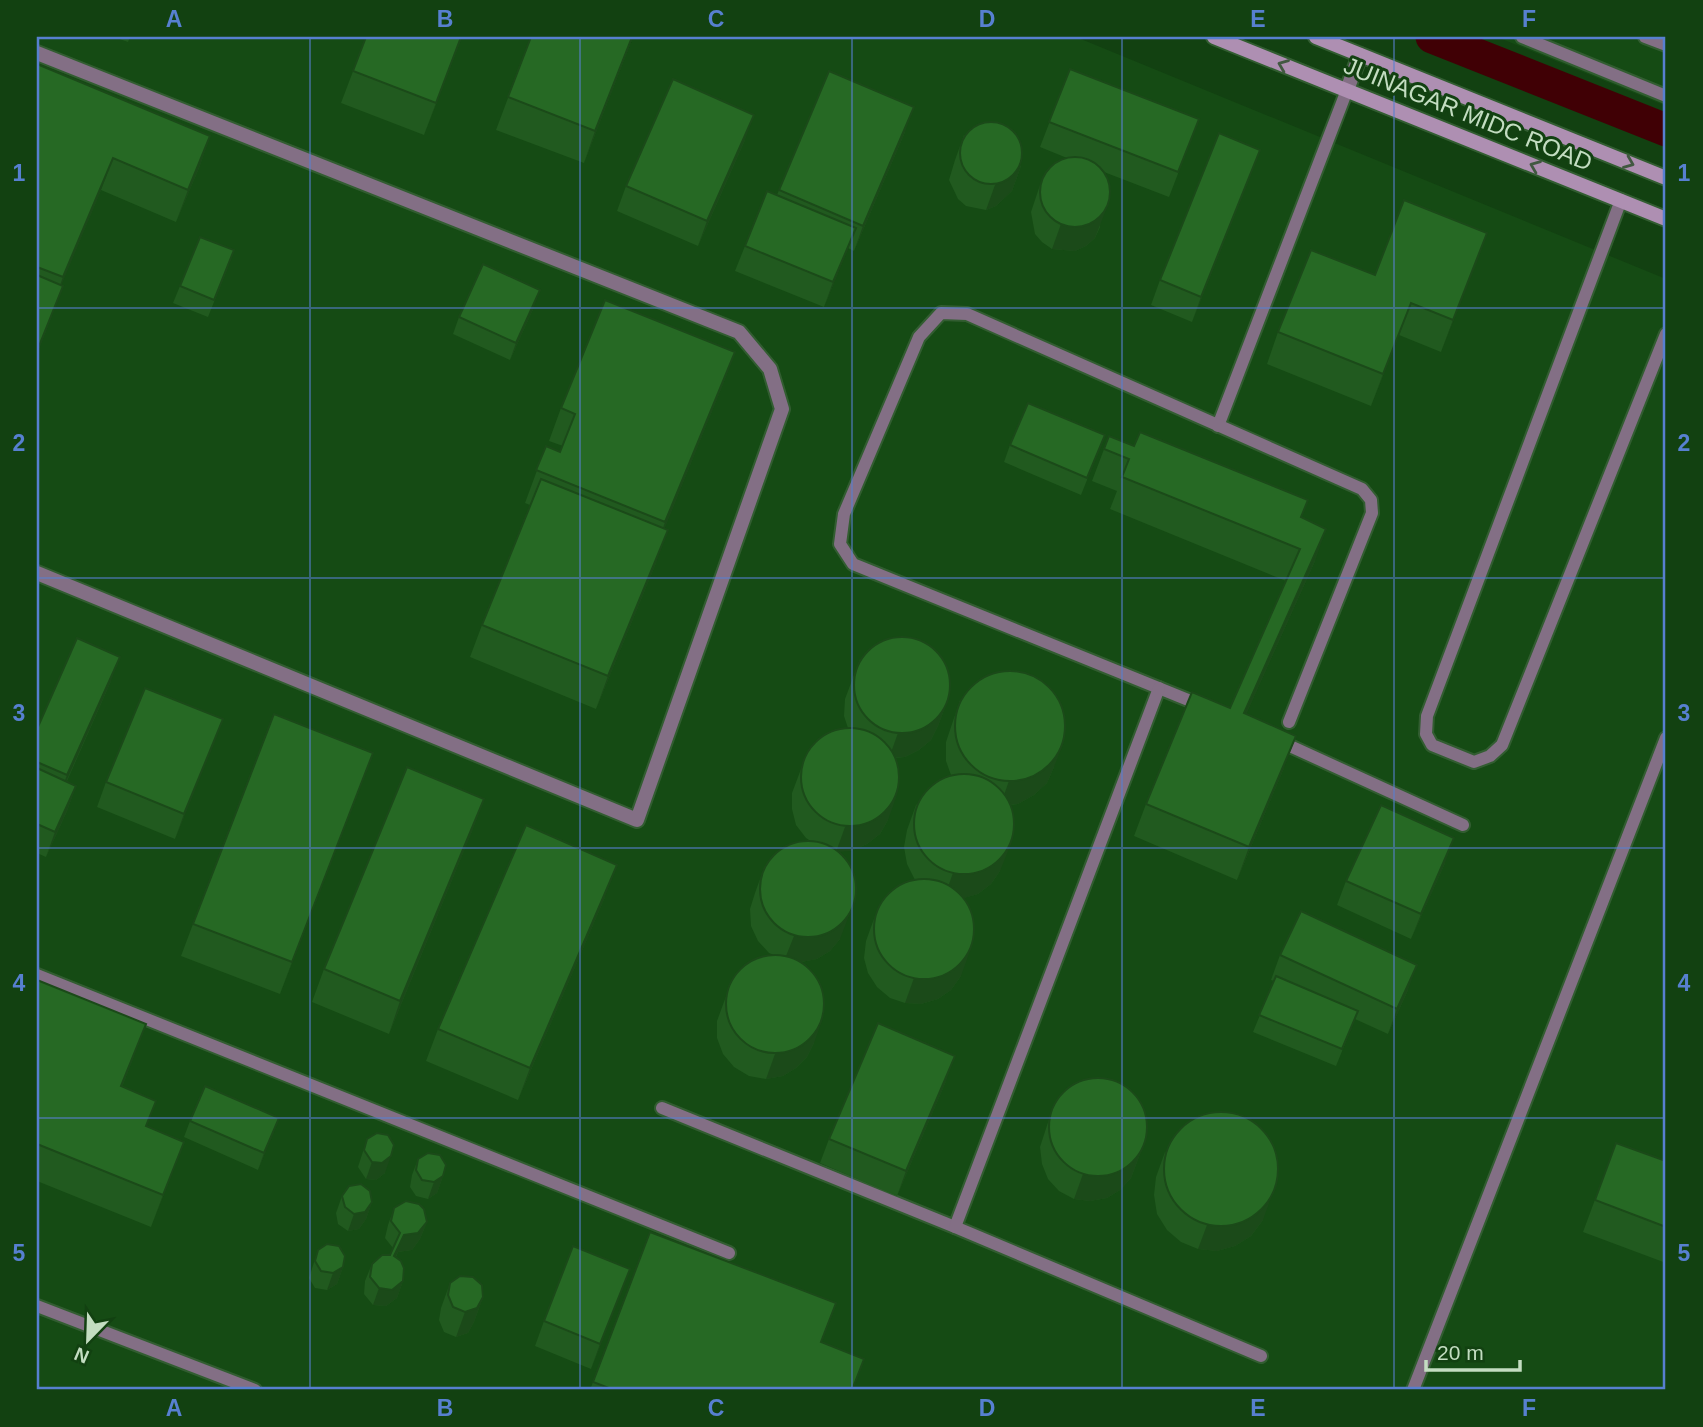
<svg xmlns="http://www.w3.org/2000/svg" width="1703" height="1427" font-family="Arial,sans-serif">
<rect width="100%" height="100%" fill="#124111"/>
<g fill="#154b14">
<path d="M37,37H1076L1666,279V1390H37Z"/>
<path d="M1497,37H1666V106Z"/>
</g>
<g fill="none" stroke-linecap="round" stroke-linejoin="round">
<path stroke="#400005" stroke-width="33" d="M1432,37L1666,130"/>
<g stroke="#325d31" stroke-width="16">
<g id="lane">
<path d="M1522,37L1666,96"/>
<path d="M1645,37L1666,45"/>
<path d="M1621,200L1427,716L1426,734L1432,745L1474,762L1490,756L1502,745L1666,334"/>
<path d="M1218,426L1347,90"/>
<path d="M1203,706L853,564L840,544L844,514L919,337L941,313L967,314L1362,489L1371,500L1372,513L1289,722"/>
<path d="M1279,741L1463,825"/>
<path d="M37,975L729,1253"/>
<path d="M662,1108L955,1227L1261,1356"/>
<path d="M955,1227L1159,688"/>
<path d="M37,1306L255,1390"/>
<path d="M1413,1390L1666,738"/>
</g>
</g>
<g stroke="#325d31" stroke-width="18">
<g id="street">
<path d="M37,53L739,332L770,369L782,409L637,820L37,573"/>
<path d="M1347,90L1360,55"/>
</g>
</g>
<g stroke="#325d31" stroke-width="18">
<g id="secondary">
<path d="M1214,37L1666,219"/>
<path d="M1316,37L1666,178"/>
</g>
</g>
<use href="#lane" stroke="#836f85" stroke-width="12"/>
<use href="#street" stroke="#836f85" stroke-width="14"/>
<use href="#secondary" stroke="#ae8fb2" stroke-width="14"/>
</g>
<g fill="#215a1f">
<path d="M114,37H130L128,42Z"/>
<path d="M366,37H462L424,135L341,103Z"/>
<path d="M531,37H633L584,163L496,130Z"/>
<path d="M37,65L210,136L199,168L176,222L101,190L61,285L51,318L37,354Z"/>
<path d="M1070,69L1199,119L1169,197L1104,172L1100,227L1095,238L1086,246L1075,251L1052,249L1042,242L1035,234L1031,212L1043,176L1067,158L1040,147Z"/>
<path d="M829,71L905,132L854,251L848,248L824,307L735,271L745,246L777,195Z"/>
<path d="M964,135L1021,166L1012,191L996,206L986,210L966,206L958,199L949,180L955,160Z"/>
<path d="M745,140L698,246L617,211L626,186Z"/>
<path d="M1251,174L1192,322L1151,305L1160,280Z"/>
<path d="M1487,233L1441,352L1399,335L1371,406L1267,364L1278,332L1375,275Z"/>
<path d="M228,267L208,317L173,303L180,286Z"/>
<path d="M534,307L510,360L453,334L459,317Z"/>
<path d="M735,352L723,384L664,529L656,563L596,709L470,657L482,625L530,505L525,503L546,446L560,452L563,446L549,441L561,408Z"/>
<path d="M1105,435L1081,495L1004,462L1010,445Z"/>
<path d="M1109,436L1302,518L1315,561L1246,714L1284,768L1237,880L1134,836L1146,804L1230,708L1286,581L1110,509L1117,491L1092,481Z"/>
<path d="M860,659L947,702L938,726L931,740L919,750L905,757L895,758L888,820L880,834L867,844L851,851H836L840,939L830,951L817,959L801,962L814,1043L807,1057L796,1068L783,1076L766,1079L749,1076L734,1067L723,1054L717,1038V1021L732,980L774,955L769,953L758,941L751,926L750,909L755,893L764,868L812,842L806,838L796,825L792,809V793L807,753L848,728L844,716L845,699Z"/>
<path d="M111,681L67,781L76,786L67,811L46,857L37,853V729Z"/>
<path d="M960,700L1054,767L1047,783L1034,795L1018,804L1011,805L1000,871L991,884L978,894L963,898L961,976L951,990L938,999L921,1004L905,1003L890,998L877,987L868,973L864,958L866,941L875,916L915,880L907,864L904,847L907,830L916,805L951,775L946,761V742Z"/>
<path d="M223,719L175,839L97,807L106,782Z"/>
<path d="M373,753L280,994L181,956L193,924Z"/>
<path d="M484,799L472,831L389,1034L312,1002L324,969Z"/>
<path d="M1445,863L1411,939L1337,905L1346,881Z"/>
<path d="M605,897L518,1100L426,1061L438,1029Z"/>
<path d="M1280,955L1408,990L1388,1034L1355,1019L1336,1066L1253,1032L1274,981L1271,980Z"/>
<path d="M37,980L134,1056L122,1087L147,1127L184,1142L151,1227L37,1181Z"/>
<path d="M946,1081L897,1196L820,1163L829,1139Z"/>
<path d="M1053,1107L1146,1138L1131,1178L1120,1190L1107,1198L1090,1201L1074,1199L1059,1191L1048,1179L1042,1164L1040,1147Z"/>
<path d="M279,1118L258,1170L184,1137L190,1121Z"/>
<path d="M367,1139L385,1173L376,1180L366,1179L358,1167Z"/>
<path d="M1616,1143L1666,1161V1160V1263L1583,1232Z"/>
<path d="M1165,1152L1263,1220L1251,1236L1235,1246L1217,1251L1198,1249L1181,1242L1167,1230L1157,1214L1154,1195L1156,1177Z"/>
<path d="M418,1159L443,1176L437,1193L428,1199L416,1196L410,1187L412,1175Z"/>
<path d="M342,1196L372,1202L366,1219L359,1229L348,1231L338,1224L336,1213Z"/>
<path d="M394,1208L427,1222L420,1239L412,1250L398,1252L396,1257L403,1281L397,1298L386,1306L373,1305L364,1294L365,1281L372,1264L390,1255L393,1248L385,1238L388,1225Z"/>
<path d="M650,1232L821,1342L853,1390H590Z"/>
<path d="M318,1250L343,1267L337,1284L327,1290L315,1288L309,1278Z"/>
<path d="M630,1269L591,1369L535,1346L544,1321Z"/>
<path d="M450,1283L483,1297L474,1322L468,1333L456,1337L444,1332L439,1320L441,1308Z"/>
</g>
<g fill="#1b4a19">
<path d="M461,37H462L424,135L436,103Z"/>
<path d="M632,37H633L584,163L595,131Z"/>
<path d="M914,107L905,132L854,251L863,226Z"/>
<path d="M754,115L745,140L698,246L707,221Z"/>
<path d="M210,136L199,168L176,222L188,190Z"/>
<path d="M1260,150L1251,174L1192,322L1201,297Z"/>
<path d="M113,158L101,190L51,310L63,277Z"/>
<path d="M1021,166L1012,191L996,206L986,210L995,185Z"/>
<path d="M1109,202L1095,238L1086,246L1075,251L1052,249L1061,224Z"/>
<path d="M856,228L847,252L824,307L833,282Z"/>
<path d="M1487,233L1476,265L1441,352L1453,320Z"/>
<path d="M63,286L51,318L37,354V351Z"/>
<path d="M540,290L534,307L510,360L516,343Z"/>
<path d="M1411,303L1399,335L1371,406L1383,374Z"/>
<path d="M735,352L723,384L654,555L665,522Z"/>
<path d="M1326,529L1315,561L1232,746L1244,713Z"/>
<path d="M668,530L656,563L596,709L608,676Z"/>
<path d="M120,657L111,681L58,800L67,775Z"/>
<path d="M947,702L938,726L931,740L919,750L905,757L889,758L898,733Z"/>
<path d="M223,719L214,744L175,839L184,814Z"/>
<path d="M1296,736L1284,768L1237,880L1249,847Z"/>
<path d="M1064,742L1054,767L1047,783L1034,795L1018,804L1000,806L1009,781Z"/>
<path d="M373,753L361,785L280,994L292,962Z"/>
<path d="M76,786L67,811L46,857L55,832Z"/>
<path d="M897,795L888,820L880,834L867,844L851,851L836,852L845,827Z"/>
<path d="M484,799L472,831L389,1034L400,1001Z"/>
<path d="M1454,838L1445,863L1411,939L1421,914Z"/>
<path d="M1010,846L1000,871L991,884L978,894L961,899L944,898L953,873Z"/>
<path d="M617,865L605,897L518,1100L530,1068Z"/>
<path d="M855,900L840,939L830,951L817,959L801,962L784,961L794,936Z"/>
<path d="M970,951L961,976L951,990L938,999L921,1004L905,1003L914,978Z"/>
<path d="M1417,965L1408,990L1388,1034L1397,1009Z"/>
<path d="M823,1018L814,1043L807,1057L796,1068L783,1076L766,1079L775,1054Z"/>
<path d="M146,1024L134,1056L109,1119L121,1086Z"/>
<path d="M955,1056L946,1081L897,1196L906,1171Z"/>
<path d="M279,1118L273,1135L258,1170L264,1153Z"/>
<path d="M1146,1138L1131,1178L1120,1190L1107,1198L1090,1201L1074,1199L1083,1174Z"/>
<path d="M184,1142L172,1174L151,1227L163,1195Z"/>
<path d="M391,1156L385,1173L376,1180L366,1179L372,1162Z"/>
<path d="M443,1176L437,1193L428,1199L434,1182Z"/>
<path d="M1272,1195L1263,1220L1251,1236L1235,1246L1217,1251L1198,1249L1207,1225Z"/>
<path d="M372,1202L366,1219L359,1229L348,1231L354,1214Z"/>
<path d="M427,1222L420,1239L412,1250L398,1252L388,1273L394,1256L404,1235Z"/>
<path d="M343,1267L337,1284L327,1290L333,1273Z"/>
<path d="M630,1269L621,1294L591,1369L600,1344Z"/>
<path d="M403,1281L397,1298L386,1306L373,1305L379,1288Z"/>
<path d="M483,1297L474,1322L468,1333L456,1337L465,1312Z"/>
</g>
<g fill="#266924" stroke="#1b4a19" stroke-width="2">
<path d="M366,37H461L436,103L353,71Z"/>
<path d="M531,37H632L595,131L508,97Z"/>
<path d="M37,64L210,136L188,190L113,158L63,277L37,267Z"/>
<path d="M1070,69L1199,119L1178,172L1049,122Z"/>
<path d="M829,71L914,107L863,226L779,190Z"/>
<path d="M673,79L754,115L707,221L626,186Z"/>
<circle cx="991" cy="153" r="31"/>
<path d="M1219,133L1260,150L1201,297L1160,280Z"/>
<circle cx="1075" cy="192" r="35"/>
<path d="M767,191L856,228L833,282L745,246Z"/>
<path d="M1404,200L1487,233L1453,320L1411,303L1383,374L1278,332L1311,250L1375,275Z"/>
<path d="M200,237L234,250L214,300L180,286Z"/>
<path d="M483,264L540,290L516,343L459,317Z"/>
<path d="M37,275L63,286L37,351Z"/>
<path d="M605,300L735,352L665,522L536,470L546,446L560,452L575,414L561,408Z"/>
<path d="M1028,403L1105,435L1087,478L1010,445Z"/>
<path d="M1140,432L1308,500L1301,517L1326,529L1244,713L1296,736L1249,847L1146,804L1192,692L1230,708L1300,549L1122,477L1129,459L1104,449L1109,436L1134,446Z"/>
<path d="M541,479L668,530L608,676L482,625Z"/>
<circle cx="902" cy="685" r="48"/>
<path d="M77,638L120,657L67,775L37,762V729Z"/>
<circle cx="1010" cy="726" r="55"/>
<path d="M145,688L223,719L184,814L106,782Z"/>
<path d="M274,714L373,753L292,962L193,924Z"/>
<circle cx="850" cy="777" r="49"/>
<path d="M407,767L484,799L400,1001L324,969Z"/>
<path d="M37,768L76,786L55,832L37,824Z"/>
<circle cx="964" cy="824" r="50"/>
<path d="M1381,805L1454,838L1421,914L1346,881Z"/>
<path d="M526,825L617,865L530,1068L438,1029Z"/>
<circle cx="808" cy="889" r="48"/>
<circle cx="924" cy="929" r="50"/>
<path d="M1301,911L1417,965L1397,1009L1280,955Z"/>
<circle cx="775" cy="1004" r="49"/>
<path d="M1276,976L1358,1011L1342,1049L1259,1015Z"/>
<path d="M37,980L146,1024L121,1086L156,1101L146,1126L184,1142L163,1195L37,1144Z"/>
<path d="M878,1023L955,1056L906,1171L829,1139Z"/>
<circle cx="1098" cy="1127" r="49"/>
<path d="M205,1086L279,1118L264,1153L190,1121Z"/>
<circle cx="1221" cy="1169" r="57"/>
<path d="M377,1133L388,1135L394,1145L391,1156L382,1163L372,1162L364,1150L367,1139Z"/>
<path d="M1616,1143L1666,1161V1160V1227L1595,1200Z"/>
<path d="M428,1153L440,1155L446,1165L443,1176L434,1182L422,1180L416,1170L418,1159Z"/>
<path d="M361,1184L370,1191L372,1202L365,1212L354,1214L345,1207L342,1196L349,1186Z"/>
<path d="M406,1201L419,1204L424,1209L427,1222L418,1233L404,1235L394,1256L401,1261L404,1268L403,1281L392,1290L379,1288L370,1277L372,1264L382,1255H390L400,1233L391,1221L394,1208Z"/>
<path d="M650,1232L836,1303L821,1342L864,1359L852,1390H614L593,1382Z"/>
<path d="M327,1244L339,1246L345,1256L343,1267L333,1273L321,1271L315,1261L318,1250Z"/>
<path d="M573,1246L630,1269L600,1344L544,1321Z"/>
<path d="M460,1276L473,1277L482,1285L483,1297L477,1308L465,1312L453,1307L448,1295L450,1283Z"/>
<path d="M101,1388L107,1390H87Z"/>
</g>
<defs><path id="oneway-chevron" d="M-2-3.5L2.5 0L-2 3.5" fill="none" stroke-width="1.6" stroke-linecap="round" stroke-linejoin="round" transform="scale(1.75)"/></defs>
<g stroke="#415841">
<use href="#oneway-chevron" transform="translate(1283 65) rotate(-158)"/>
<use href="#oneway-chevron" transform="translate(1629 163) rotate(22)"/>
<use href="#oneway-chevron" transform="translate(1535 166) rotate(-158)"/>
</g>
<path fill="none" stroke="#5780d0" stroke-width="2" stroke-opacity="0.55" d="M310,37V1390M580,37V1390M852,37V1390M1122,37V1390M1394,37V1390M37,308H1666M37,578H1666M37,848H1666M37,1118H1666"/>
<g text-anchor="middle" stroke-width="6" stroke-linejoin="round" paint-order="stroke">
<g font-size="24" fill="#c3ddc1" stroke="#124111">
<text transform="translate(1468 114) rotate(22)" y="8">JUINAGAR MIDC ROAD</text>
</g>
</g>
<rect width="1703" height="1427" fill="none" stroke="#124111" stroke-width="77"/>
<g transform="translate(88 1340) rotate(203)" stroke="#124111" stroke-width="5" paint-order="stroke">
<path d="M0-5L12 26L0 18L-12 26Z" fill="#c3ddc1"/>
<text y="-10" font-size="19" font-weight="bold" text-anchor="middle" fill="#c3ddc1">N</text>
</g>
<path d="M1426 1360v10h94v-10" fill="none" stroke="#c3ddc1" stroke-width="3.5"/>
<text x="1437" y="1360" font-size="21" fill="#c3ddc1" stroke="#124111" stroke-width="5" paint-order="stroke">20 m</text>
<rect x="38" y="38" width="1626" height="1350" fill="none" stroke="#5780d0" stroke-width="2.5"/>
<g font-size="23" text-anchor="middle" font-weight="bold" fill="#5780d0">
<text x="174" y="27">A</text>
<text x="445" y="27">B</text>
<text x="716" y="27">C</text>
<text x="987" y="27">D</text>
<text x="1258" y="27">E</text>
<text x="1529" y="27">F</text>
<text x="19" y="181">1</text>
<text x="1684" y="181">1</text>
<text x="19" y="451">2</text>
<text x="1684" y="451">2</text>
<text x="19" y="721">3</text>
<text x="1684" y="721">3</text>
<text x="19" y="991">4</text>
<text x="1684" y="991">4</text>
<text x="19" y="1261">5</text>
<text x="1684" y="1261">5</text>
<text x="174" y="1416">A</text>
<text x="445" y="1416">B</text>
<text x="716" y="1416">C</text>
<text x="987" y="1416">D</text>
<text x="1258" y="1416">E</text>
<text x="1529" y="1416">F</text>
</g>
</svg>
